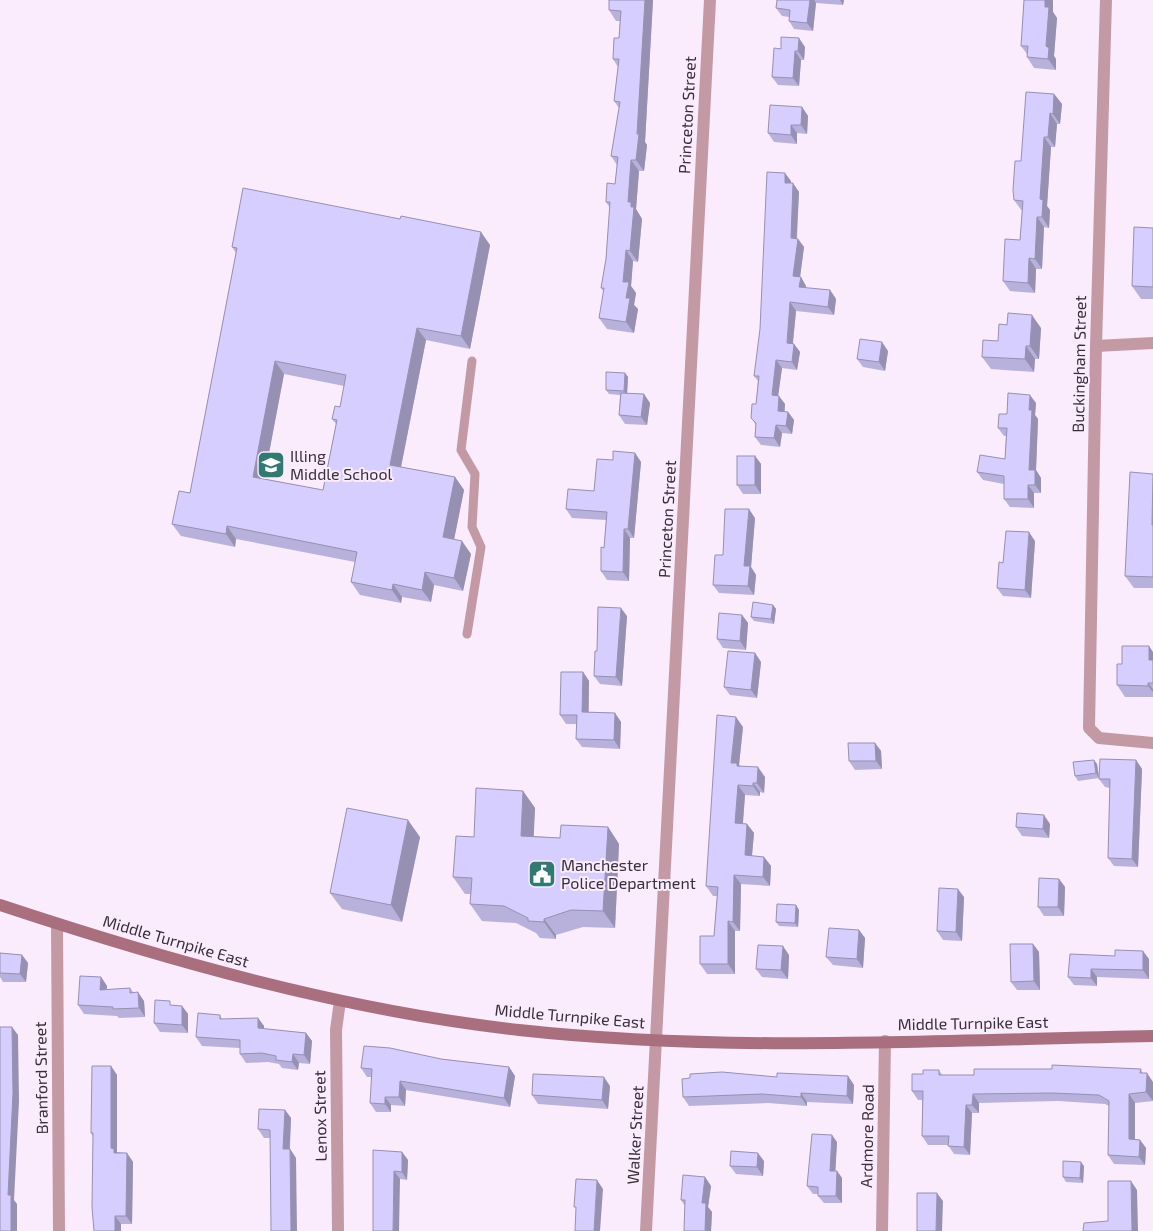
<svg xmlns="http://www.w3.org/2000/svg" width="1153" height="1231" font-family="'Exo 2',sans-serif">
<rect width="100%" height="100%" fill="#faebfd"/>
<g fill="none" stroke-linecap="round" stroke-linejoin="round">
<path stroke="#c39aa4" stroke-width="9" d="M467,634L481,547L472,527L475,474L461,450L472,361"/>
<g stroke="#c39aa4" stroke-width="12">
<path d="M1106,0L1096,346L1089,728L1099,738L1153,743"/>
<path d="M1096,346L1153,343"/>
<path d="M57,924L59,1231"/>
<path d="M338,1231L336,1030L340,1001"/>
<path d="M646,1231L710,0"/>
<path d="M882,1231L885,1041"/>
</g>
<path stroke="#a96f7f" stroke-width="12" d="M0,905C169,961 342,1010 519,1030C729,1053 942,1040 1153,1036"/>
</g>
<g fill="#b8b1db" fill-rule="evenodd">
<path d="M609,0H653L645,142L647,145L644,171H639L636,209L642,219L638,262L633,261L631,286L636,293L634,305L638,309L634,333L607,329L599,318L604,292L601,288L606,259L610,208L606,202L615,184L617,165L611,156L619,108L614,101L618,67L613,59L619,38L620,21H616L609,10Z"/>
<path d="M777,0H844L843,5L816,3L813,31L794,29L789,21V17L782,16L776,8Z"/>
<path d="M1024,0H1053V12L1057,18L1054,56L1056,59V70L1034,68L1027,57V54L1021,46Z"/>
<path d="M805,47L804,60H801L799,86L778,85L772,77L781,49Z"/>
<path d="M1054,94L1062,104L1060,124H1057L1055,147H1051L1047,206L1050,210L1049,228L1044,227L1042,269H1036L1035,293L1010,291L1003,281L1020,240L1022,211L1014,200L1021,161Z"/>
<path d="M802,107L808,116L807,134L797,133V144L774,142L768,133Z"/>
<path d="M791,181V183L799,192L797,239H798L804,247L800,277L806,286V288L830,290L836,299L834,315L796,311L793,343L800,352L797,370L782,368L778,396L785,404L784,412H788L794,420L792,434L782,433L780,447L761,445L755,437L756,425L751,418L756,404L758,381L754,376Z"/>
<path d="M1153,228V299H1141L1132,286Z"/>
<path d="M490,245L470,349L426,340L401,467L455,477L464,490L454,539L471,554L463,591L434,585L431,602L402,597L401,603L360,595L351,582L355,562L236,539L235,547L181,536L172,524L190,493L236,253L232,247ZM284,374L344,386L340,407L332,419L336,424L323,490L264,479Z"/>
<path d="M1041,328L1039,359H1035L1034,372L991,369L982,357L998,341Z"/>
<path d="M888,351L885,371L863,367L857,359Z"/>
<path d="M625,373L628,377L627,393L650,403L647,425L625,424L619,415L620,395L609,394L606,390Z"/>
<path d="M1036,403L1035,415L1038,419L1036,470L1041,478V493H1034V508L1010,507L1004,499V484L983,480L977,472L1005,459L1006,436H1004L998,428L1007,414Z"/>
<path d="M635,453L641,462L634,538H630L629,581L607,580L601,571L604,548L606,520L572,518L566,509L594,491L613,460Z"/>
<path d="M755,456L761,464V494H743L737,485Z"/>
<path d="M1153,474V588H1134L1125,576Z"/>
<path d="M755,518L751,567L756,575L754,595L719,593L713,585L723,555Z"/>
<path d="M1035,541L1031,598L1003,596L997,588L1003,563Z"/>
<path d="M773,605L776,609L774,624L754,621L751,617Z"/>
<path d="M742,615L748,623L746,650L723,648L717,639Z"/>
<path d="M627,616L622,686L600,684L594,676L597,651Z"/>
<path d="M1153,652V697H1125L1117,685L1122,664Z"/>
<path d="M755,653L761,662L757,698L730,695L724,687Z"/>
<path d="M583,672L589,681V712L615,713L621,722L620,749L582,747L576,739V724H566L560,715Z"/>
<path d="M743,727L739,765L740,766L765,777L764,793L760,792V796L745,795L743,824H747L754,833L752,856L764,857L771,866L770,886L741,884L740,931H735V974H707L700,964L714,936L717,896H713L706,886Z"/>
<path d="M875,743L881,751L882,769L855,770L849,761Z"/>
<path d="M1136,760L1142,769L1138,867L1114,866L1108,858L1110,788L1105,787L1099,779Z"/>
<path d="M1097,764L1099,778L1078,781L1075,776Z"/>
<path d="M523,791L535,808L533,836L560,838L608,827L619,844L615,928L583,927L556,935V939L540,938L536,933L516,923L482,921L470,904L471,894H465L453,877L474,837Z"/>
<path d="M1050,824L1049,838L1022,836L1016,827Z"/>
<path d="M420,837L402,922L342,909L330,893Z"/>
<path d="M1059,879L1065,887L1064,916H1044L1038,907Z"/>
<path d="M964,897L962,941L943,940L937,931Z"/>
<path d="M796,905L799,910L798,927L779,926L776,922Z"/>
<path d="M859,930L865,938L863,968L833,965L826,957Z"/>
<path d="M1033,944L1039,952L1040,990H1017L1011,982Z"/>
<path d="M0,953L22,955L28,963L26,982H3L0,977Z"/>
<path d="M789,955L788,979L762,977L756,969Z"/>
<path d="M1115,956L1149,959V979L1097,977V986L1074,985L1068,977Z"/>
<path d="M101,977L107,986V990L130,988L133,992L144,1001L145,1017L119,1018L117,1016L84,1014L78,1005Z"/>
<path d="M173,1005L182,1006L188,1014V1033L160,1032L154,1023Z"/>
<path d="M220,1015L222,1019L258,1018L264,1026V1029L306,1033L312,1041L310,1064L299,1063L298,1070L282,1068L279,1064L268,1062L246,1063L240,1054V1048L202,1046L196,1037Z"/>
<path d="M441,1059L509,1067L515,1076L510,1107L406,1090L405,1106L391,1105V1112H376L370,1103L372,1077H367L361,1068Z"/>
<path d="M111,1066L117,1075V1152L127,1153L133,1162L132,1224H121V1231H94L93,1137L91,1133Z"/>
<path d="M1141,1069L1153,1101L1135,1103V1139L1140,1140L1146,1148L1145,1165L1114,1164L1108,1155L1109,1106L1105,1104L1058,1101L979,1103V1113H972L970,1155L954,1154L948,1145H928L922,1136V1100H918L912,1091L923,1074L939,1070L942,1075H974Z"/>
<path d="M848,1076L854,1085L853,1104L807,1102V1106L768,1103L689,1106L683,1097L777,1077Z"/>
<path d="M610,1086L608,1109L538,1104L532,1095Z"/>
<path d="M285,1110L291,1118L290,1149L296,1158L270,1138H264L258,1129Z"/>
<path d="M837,1142L835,1171H837L842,1178V1203H824L818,1196V1194H813L807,1186Z"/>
<path d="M402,1152L408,1160L407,1180L400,1179L373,1231Z"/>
<path d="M764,1161L763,1176L736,1174L730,1166Z"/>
<path d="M1084,1166L1083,1183L1066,1182L1063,1177Z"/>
<path d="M705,1177L711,1186L708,1207L712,1212L711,1231H684L685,1206L681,1200Z"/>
</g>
<g fill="#9690b2">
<path d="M645,0H653L645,142L647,145L644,171L636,160L637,134Z"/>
<path d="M810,0H814L816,3L813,31L807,23Z"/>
<path d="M840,0H844L843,5Z"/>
<path d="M1045,0H1053V12L1057,18L1054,56L1056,59V70L1048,59L1046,46Z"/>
<path d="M799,38L805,47L804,60L798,51Z"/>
<path d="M795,51L801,60L799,86L793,78Z"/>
<path d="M1054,94L1062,104L1060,124L1053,114Z"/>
<path d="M802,107L808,116L807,134L801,125Z"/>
<path d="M1050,113L1057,124L1055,147L1048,137Z"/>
<path d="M791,125L797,133V144L791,135Z"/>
<path d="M1044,137L1051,147L1047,206L1050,210L1049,228L1042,217L1040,199Z"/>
<path d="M631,160L639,171L636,209L642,219L638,262L630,251L628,202Z"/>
<path d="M785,173L791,181V191L785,183Z"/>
<path d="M793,183L799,192L796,246L791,238Z"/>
<path d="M1037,217L1044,227L1042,269L1035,259Z"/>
<path d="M481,232L490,245L470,349L461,336Z"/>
<path d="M798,239L804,247L799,285L793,276Z"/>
<path d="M626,250L633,261L631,286L636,293L634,305L638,309L634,333L626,322V298L623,282Z"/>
<path d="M1029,258L1036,269L1035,293L1028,283Z"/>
<path d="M801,277L806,286L805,295L799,287Z"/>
<path d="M830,290L836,299L834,315L828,307Z"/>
<path d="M790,302L796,311L792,351L787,343Z"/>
<path d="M1032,315L1041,328L1039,359L1030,346Z"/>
<path d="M417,328L426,340L399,477L390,465Z"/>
<path d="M882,342L888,351L885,371L879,362Z"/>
<path d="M794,344L800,352L797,370L792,362Z"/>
<path d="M1026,346L1035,359L1034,372L1025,359Z"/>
<path d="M776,360L782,368L777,404L772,395Z"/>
<path d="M275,361L284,374L262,490L253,477Z"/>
<path d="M625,373L628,377L627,395L624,391Z"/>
<path d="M644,394L650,403L647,425L641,417Z"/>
<path d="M1030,395L1036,403L1035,415L1038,419L1036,470L1041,478V493L1035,485L1029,470V410Z"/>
<path d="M779,396L785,404L784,419L778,411Z"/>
<path d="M788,412L794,420L792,434L786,426Z"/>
<path d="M776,425L782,433L780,447L774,438Z"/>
<path d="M635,453L641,462L634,538L628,529Z"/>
<path d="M755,456L761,464V494L755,485Z"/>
<path d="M455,477L464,490L452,550L443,537Z"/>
<path d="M1028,485L1034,493V508L1028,499Z"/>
<path d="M1153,492V527L1152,525Z"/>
<path d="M749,509L755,518L751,567L756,575L754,595L748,586L744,566Z"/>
<path d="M227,526L236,539L235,547L226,534Z"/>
<path d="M624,529L630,538L629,581L623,572Z"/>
<path d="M1029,532L1035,541L1031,598L1025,590Z"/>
<path d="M462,541L471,554L463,591L454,578Z"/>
<path d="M425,572L434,585L431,602L422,590Z"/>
<path d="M393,584L402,597L401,603L392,590Z"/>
<path d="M773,605L776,609L774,624L771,619Z"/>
<path d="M621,608L627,616L622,686L616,677Z"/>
<path d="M742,615L748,623L746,650L740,641Z"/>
<path d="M1149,646L1153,652V666L1149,660Z"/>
<path d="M755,653L761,662L757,698L751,690Z"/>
<path d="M583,672L589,681L588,720L582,712Z"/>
<path d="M1148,683L1153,689V692L1148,686Z"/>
<path d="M615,713L621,722L620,749L614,740Z"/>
<path d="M736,717L743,727L739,765L744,773L731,763Z"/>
<path d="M875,743L881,751L882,769L876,761Z"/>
<path d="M1094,760L1097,764L1099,778L1096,773Z"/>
<path d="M1136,760L1142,769L1138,867L1132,859Z"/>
<path d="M758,767L765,777L764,793L757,783Z"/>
<path d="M753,783L760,792V796L753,786Z"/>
<path d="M738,785L745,795L742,833L735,823Z"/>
<path d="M523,791L535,808L533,853L521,836Z"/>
<path d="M1044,815L1050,824L1049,838L1043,829Z"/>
<path d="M408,820L420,837L402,922L391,905Z"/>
<path d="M747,824L754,833L751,865L745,855Z"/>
<path d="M608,827L619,844L615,928L603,911Z"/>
<path d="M764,857L771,866L770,886L763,877Z"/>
<path d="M734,875L741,884L740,931L733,922Z"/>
<path d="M1059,879L1065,887L1064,916L1058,907Z"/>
<path d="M958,889L964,897L962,941L956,932Z"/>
<path d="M796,905L799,910L798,927L795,923Z"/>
<path d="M544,919L556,935V939L544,922Z"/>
<path d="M728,921L735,931V974L728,964Z"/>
<path d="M859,930L865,938L863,968L857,959Z"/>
<path d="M1033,944L1039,952L1040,990L1034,981Z"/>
<path d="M783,946L789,955L788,979L781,970Z"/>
<path d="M1143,951L1149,959V979L1143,970Z"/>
<path d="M22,955L28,963L26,982L20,974Z"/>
<path d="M1091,969L1097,977V986L1091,978Z"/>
<path d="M101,977L107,986L106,999L100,990Z"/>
<path d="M138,992L144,1001L145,1017L139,1008Z"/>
<path d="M182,1006L188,1014V1033L182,1025Z"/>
<path d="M258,1018L264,1026V1037L258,1028Z"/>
<path d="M12,1027L18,1035L19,1101L14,1200L17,1204V1231H11L8,1195Z"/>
<path d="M306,1033L312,1041L310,1064L304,1055Z"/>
<path d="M293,1054L299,1063L298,1070L292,1062Z"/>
<path d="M111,1066L117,1075V1152L121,1157L120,1162L111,1148Z"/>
<path d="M509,1067L515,1076L510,1107L504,1098Z"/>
<path d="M1147,1073L1153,1082V1101L1146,1092Z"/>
<path d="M848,1076L854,1085L853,1104L847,1096Z"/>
<path d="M604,1077L610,1086L608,1109L602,1100Z"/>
<path d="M400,1081L406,1090L405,1106L399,1097Z"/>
<path d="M801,1093L807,1102V1106L801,1097Z"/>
<path d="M973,1094L979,1103V1113L972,1105Z"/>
<path d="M1129,1094L1135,1103V1148L1129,1139Z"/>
<path d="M385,1097L391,1105V1112L385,1104Z"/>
<path d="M966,1105L972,1113L970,1155L964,1147Z"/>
<path d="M285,1110L291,1118L289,1158L283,1149Z"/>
<path d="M832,1135L837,1142L835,1178L830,1171Z"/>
<path d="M1140,1140L1146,1148L1145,1165L1139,1157Z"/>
<path d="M290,1149L296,1158L297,1231H291Z"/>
<path d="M402,1152L408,1160L407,1180L402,1172Z"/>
<path d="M127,1153L133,1162L132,1224L126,1216Z"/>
<path d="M758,1153L764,1161L763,1176L757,1167Z"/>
<path d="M1081,1162L1084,1166L1083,1183L1080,1178Z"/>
<path d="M394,1171L400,1179L399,1231H393Z"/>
<path d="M837,1171L842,1178V1203L836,1196Z"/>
<path d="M705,1177L711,1186L708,1207L712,1212L711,1231H705L702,1203Z"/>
<path d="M597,1180L603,1189L600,1231H594Z"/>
<path d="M1131,1181L1137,1190L1138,1231H1132Z"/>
<path d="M937,1193L943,1201L942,1231H936Z"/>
<path d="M115,1216L121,1224V1231H115Z"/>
</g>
<g fill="#d6ceff" stroke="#9690b2" fill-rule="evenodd">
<path d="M609,0H645L637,134H639L636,160H631L628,202H631V207H634L630,251L626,250L623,282H629L626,298H630L626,322L599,318L604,288H601L606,259L610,202H606L607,183L615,184L618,157L611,156L620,102L614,101L619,59H613L614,38H619L621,11L609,10Z"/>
<path d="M777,0H810L807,23L789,21L790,10L776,8Z"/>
<path d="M1024,0H1045V7H1049L1046,46L1049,48L1048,59L1027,57L1028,46H1021Z"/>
<path d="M781,37L799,38L798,51H795L793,78L772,77L774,48L781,49Z"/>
<path d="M1026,92L1054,94L1053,114L1050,113L1048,137H1044L1040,199L1043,200L1042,217H1037L1035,259L1029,258L1028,283L1003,281L1005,239L1020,240L1023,201L1014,200L1013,190L1015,161H1021Z"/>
<path d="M770,105L802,107L801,125H791V135L768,133Z"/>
<path d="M767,172L785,173V183H793L791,238L798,239L793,276L801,277L799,287L830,290L828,307L790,302L787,343L794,344L792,362L776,360L772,395L779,396L778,411L788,412L786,426L776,425L774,438L755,437L756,423L751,418L752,404H756L759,376H754L760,329Z"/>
<path d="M243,188L400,219L401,216L481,232L461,336L417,328L390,465L455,477L443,537L462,541L454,578L425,572L422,590L393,584L392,590L351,582L357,552L227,526L226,534L172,524L179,491L190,493L237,248L232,247ZM275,361L346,375L340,407L335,406L332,419L337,420L323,490L253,477Z"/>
<path d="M1134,227L1153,228V287L1132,286Z"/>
<path d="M1008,313L1032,315L1030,346H1026L1025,359L982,357L983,340L998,341L999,324L1007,325Z"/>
<path d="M860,339L882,342L879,362L857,359Z"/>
<path d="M606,372L625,373L624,391L606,390Z"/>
<path d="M621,393L644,394L641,417L619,415Z"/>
<path d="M1008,393L1030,395L1029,410H1032L1029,470H1035V485H1028V499H1004V476L977,472L980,455L1005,459L1007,428H998L999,414H1007Z"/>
<path d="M613,451L635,453L628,529H624L623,572L601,571V547L604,548L607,512L566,509L568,489L594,491L597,459L613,460Z"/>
<rect x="737" y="456" width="18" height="29"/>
<path d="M1130,472L1153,474L1152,525H1153V577L1125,576Z"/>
<path d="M725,509H749L744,566H750L748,586L713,585L715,555H723Z"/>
<path d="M1006,531L1029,532L1025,590L997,588L999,562L1003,563Z"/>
<path d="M753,602L773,605L771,619L751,617Z"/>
<path d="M598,607L621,608L616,677L594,676L595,651H597Z"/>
<path d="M719,613L742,615L740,641L717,639Z"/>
<path d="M1122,646H1149V660H1153V683H1148V686L1117,685V664H1122Z"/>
<path d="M728,651L755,653L751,690L724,687Z"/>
<path d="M561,672H583L582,712L615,713L614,740L576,739L577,715H560Z"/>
<path d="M717,715L736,717L731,763H737V766L758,767L757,783H753V786L738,785L735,823L747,824L745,855L764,857L763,877L734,875L733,922L728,921V964H700V936H714L718,887L706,886Z"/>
<path d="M848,743H875L876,761H849Z"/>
<path d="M1100,759L1136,760L1132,859L1108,858L1110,779H1099Z"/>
<path d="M1094,760L1096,773L1075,776L1073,762Z"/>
<path d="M476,788L523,791L521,836L560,838L561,825L608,827L603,911L571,910L544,919V922L528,921V918L504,906L470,904L472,878L453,877L456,836L474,837Z"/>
<path d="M347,808L408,820L391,905L330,893Z"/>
<path d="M1017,813L1044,815L1043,829L1016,827Z"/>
<path d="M1039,878L1059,879L1058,907H1038Z"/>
<path d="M939,888L958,889L956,932L937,931Z"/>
<path d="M777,904L796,905L795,923L776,922Z"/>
<path d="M829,928L859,930L857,959L826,957Z"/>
<path d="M1010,944H1033L1034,981L1011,982Z"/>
<path d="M758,945L783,946L781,970L756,969Z"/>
<path d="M1115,950L1143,951V970L1091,969V978L1068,977L1070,954L1115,956Z"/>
<path d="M0,953L22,955L20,974L0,973Z"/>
<path d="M80,976L101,977L100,990L130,988V993L138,992L139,1008L113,1009V1007L78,1005Z"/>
<path d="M155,1000L170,1001V1005L182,1006V1025L154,1023Z"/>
<path d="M198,1013L220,1015V1019L258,1018V1028L306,1033L304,1055L293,1054L292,1062L276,1060V1056L262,1053L240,1054V1040L196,1037Z"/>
<path d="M0,1027H12L13,1093L8,1195H11V1231H0Z"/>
<path d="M364,1046L390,1048L441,1059L509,1067L504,1098L400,1081L399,1097H385V1104L370,1103L372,1069L361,1068Z"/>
<path d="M1052,1065L1141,1069L1140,1073H1147L1146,1092L1129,1094V1139L1140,1140L1139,1157L1108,1155L1109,1101L1099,1095L1052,1093L973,1094L972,1105H966L964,1147L948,1146L949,1136H922L923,1091H912V1074H923V1070H939V1075H974V1069H1052Z"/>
<path d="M92,1066H111V1148L114,1149V1153H127L126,1216H115V1231H94L92,1207L93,1133H91Z"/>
<path d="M722,1072L777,1077V1073L848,1076L847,1096L801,1093V1097L762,1094L683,1097L682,1079L690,1078V1074Z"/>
<path d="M533,1074L604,1077L602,1100L532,1095Z"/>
<path d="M259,1109L285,1110L283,1149H290L291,1231H271L270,1130L258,1129Z"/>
<path d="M812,1134L832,1135L830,1171H837L836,1196H818V1187L807,1186Z"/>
<path d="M373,1150L402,1152V1172L394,1171L393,1231H373Z"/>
<path d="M731,1151L758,1153L757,1167L730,1166Z"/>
<path d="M1063,1161L1081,1162L1080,1178L1063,1177Z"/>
<path d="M683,1175L705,1177L702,1203H706L705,1231H684L685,1200H681Z"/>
<path d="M576,1179L597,1180L594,1231H575L576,1207H574Z"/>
<path d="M1108,1181H1131L1132,1231H1083L1084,1223L1108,1221Z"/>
<path d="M917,1193H937L936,1231H917Z"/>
</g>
<defs>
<g id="school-square" transform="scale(1.4375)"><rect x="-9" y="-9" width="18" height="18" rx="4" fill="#327972" stroke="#faebfd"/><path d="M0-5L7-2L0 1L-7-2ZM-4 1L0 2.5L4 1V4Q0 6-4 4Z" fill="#fff"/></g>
<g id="civic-square" transform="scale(1.4375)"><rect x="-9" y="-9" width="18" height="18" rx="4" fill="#327972" stroke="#faebfd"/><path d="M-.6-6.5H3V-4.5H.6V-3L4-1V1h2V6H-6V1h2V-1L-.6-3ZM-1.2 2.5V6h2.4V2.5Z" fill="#fff"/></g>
</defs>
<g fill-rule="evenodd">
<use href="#school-square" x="271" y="465"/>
<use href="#civic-square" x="542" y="874"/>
</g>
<g text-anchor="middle" stroke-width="4" stroke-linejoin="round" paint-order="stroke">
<g font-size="16" fill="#392f3b" stroke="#faebfd">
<text transform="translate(687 115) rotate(-87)" y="6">Princeton Street</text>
<text transform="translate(1079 364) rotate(-89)" y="6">Buckingham Street</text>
<text transform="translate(667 519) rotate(-87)" y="6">Princeton Street</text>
<text transform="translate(176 941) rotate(16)" y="6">Middle Turnpike East</text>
<text transform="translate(570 1016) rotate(5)" y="6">Middle Turnpike East</text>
<text transform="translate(973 1023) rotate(-1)" y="6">Middle Turnpike East</text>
<text transform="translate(41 1078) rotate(-91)" y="6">Branford Street</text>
<text transform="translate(320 1116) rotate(-91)" y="6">Lenox Street</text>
<text transform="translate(635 1135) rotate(-87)" y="6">Walker Street</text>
<text transform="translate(867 1136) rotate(-89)" y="6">Ardmore Road</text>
</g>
<g font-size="16" fill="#392f3b" stroke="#faebfd" text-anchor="start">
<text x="290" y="462">Illing<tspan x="290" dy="18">Middle School</tspan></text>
<text x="561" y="871">Manchester<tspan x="561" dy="18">Police Department</tspan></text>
</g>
</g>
</svg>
